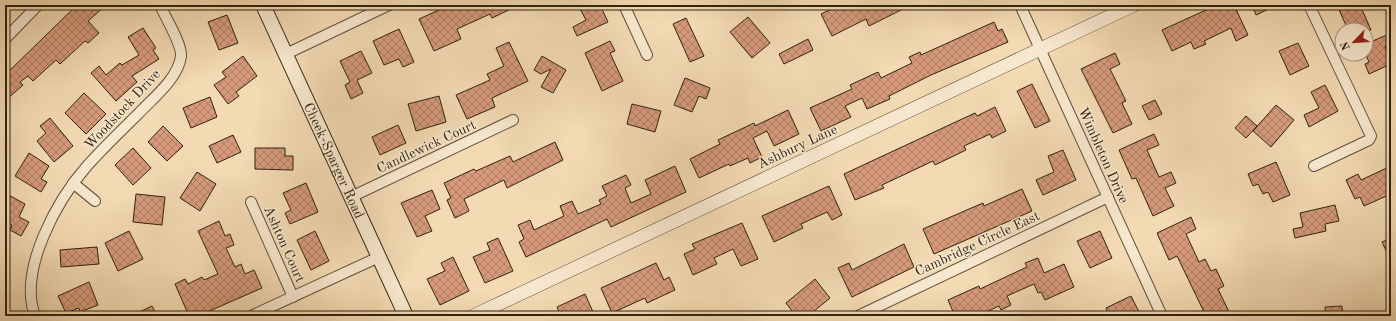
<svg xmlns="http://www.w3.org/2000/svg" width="1396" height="321" font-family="'Old Standard TT',serif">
<defs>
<pattern id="building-cross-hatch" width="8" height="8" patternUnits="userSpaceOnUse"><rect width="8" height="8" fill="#d69a7b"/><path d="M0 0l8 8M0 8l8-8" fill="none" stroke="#ae7d63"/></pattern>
</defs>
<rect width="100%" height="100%" fill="#f3dab3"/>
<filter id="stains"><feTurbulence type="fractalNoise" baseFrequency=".005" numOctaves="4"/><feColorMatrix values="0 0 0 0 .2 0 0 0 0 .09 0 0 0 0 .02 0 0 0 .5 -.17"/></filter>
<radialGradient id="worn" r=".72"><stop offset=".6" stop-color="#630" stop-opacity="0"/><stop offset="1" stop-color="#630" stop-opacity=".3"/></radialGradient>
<g fill="url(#building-cross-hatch)" stroke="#2f220f">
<path d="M77,5H106L88,21L99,33L88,43L85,41L60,64L56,60L33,81L28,76L20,82L23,85L5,101V75Z"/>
<path d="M450,5H519L492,18L490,14L457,29L461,39L434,51L419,19Z"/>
<path d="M578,5H600L608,22L577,36L573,27L586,20Z"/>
<path d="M840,5H911L869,26L866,19L832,36L821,14Z"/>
<path d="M1217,5H1234L1248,35L1236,41L1231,28L1204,41L1206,44L1194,49L1191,42L1172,51L1162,30Z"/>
<path d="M1252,5H1277L1256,15Z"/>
<path d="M1337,5H1360L1371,30H1348Z"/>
<path d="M227,15L238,43L219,50L208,22Z"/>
<path d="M748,17L770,43L752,58L730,32Z"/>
<path d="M686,18L704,56L690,62L673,24Z"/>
<path d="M994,22L998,31L1002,29L1008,42L931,75L889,96L890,99L867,109L862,98L845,106L851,117L821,131L810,108L852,89L850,85L878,72L881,78L912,63L909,57L920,52L921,55Z"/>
<path d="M143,28L156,48L153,50L159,59L132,76L137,82L116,101L91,73L99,66L106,75L120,63L122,65L139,55L128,37Z"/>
<path d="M399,29L414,62L403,67L399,59L384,65L373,41Z"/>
<path d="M1391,33V43L1385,46L1391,64L1369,74L1365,64L1369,62L1366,55V44Z"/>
<path d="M808,39L813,50L784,64L779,54Z"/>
<path d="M610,41L615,51L610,53L623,81L602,91L585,53Z"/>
<path d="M509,42L528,81L492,98L495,107L467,119L456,95L490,80L487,74L504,66L496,48Z"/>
<path d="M1298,43L1309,66L1290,75L1279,51Z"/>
<path d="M361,51L372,73L357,80L363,93L351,99L345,85L350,82L340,61Z"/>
<path d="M1115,53L1120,64L1110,69L1126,101L1122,103L1132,124L1113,133L1081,69Z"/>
<path d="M243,56L257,76L236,92L239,96L228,104L214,85L226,77L222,72Z"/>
<path d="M542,56L566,70L553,93L541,87L551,69L541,74L534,70Z"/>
<path d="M685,78L710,88L706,99L699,96L692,112L674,105Z"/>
<path d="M1032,84L1050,121L1035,128L1017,91Z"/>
<path d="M1325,85L1338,111L1309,127L1304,115L1319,108L1311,92Z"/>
<path d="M84,93L106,114L86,134L65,113Z"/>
<path d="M439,96L446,122L416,131L408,104Z"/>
<path d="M210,97L217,117L191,128L183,108Z"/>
<path d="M1155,100L1162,114L1149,120L1142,106Z"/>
<path d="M632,104L661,111L655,132L627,124Z"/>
<path d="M1276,105L1294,120L1271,147L1253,131Z"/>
<path d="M995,107L1006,131L992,138L990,134L964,146L966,150L935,165L933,161L882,185L884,188L855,200L844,174L975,113L977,116Z"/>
<path d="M788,110L799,134L774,146L767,131L753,138L762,157L750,163L748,158L730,166L729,164L699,178L690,159L720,144L718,140L754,123L755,126Z"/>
<path d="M1246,116L1257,126L1246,138L1235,128Z"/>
<path d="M50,118L73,146L54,162L37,141L46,133L40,126Z"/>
<path d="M398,125L406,143L380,155L372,137Z"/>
<path d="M163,126L183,146L167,161L148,142Z"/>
<path d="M1154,134L1159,145L1147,150L1159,177L1171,172L1176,183L1165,188L1174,206L1153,216L1136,178L1132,179L1119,150Z"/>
<path d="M233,135L241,152L217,163L209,146Z"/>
<path d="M555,142L563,160L507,188L504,180L464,199L469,211L455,218L447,200L451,198L444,183L474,169L476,171L510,156L513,162Z"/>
<path d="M133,148L151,168L133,185L115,165Z"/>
<path d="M255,148H285V156H293V170L255,169Z"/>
<path d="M1063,150L1076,180L1043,195L1036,180L1054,172L1048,156Z"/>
<path d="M29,153L49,166L41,179L47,182L41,192L15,176Z"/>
<path d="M1276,162L1290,195L1273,202L1268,192L1263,194L1258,184L1253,186L1248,174Z"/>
<path d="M675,166L686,192L611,227L607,219L526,257L519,242L524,239L518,225L530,220L534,230L564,216L560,206L572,201L578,214L601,204L599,200L607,196L602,186L626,175L631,185L625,188L631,203L651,194L645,180Z"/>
<path d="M1391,166V194L1364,206L1360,197L1355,199L1346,180L1358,174L1361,180Z"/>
<path d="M197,172L216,184L200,211L180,198Z"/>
<path d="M306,183L318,212L290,224L285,213L291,210L283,193Z"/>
<path d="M829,186L842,215L832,220L827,212L801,224L803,228L774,242L762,216Z"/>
<path d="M1022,189L1032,211L934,254L923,229L983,203L984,206Z"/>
<path d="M432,190L440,209L425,216L432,231L417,237L401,203Z"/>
<path d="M5,193L25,204L19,217L29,222L21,236L10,230L12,225L5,221Z"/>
<path d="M136,194L165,197L162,225L133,222Z"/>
<path d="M1335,205L1339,221L1325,224L1326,231L1295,238L1293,229L1303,227L1300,213Z"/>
<path d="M1191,217L1196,229L1186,234L1199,262L1205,259L1211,271L1216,269L1224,286L1218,289L1231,316H1206L1177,256L1169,260L1157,233Z"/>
<path d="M219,221L225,236L230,234L234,245L226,248L235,267L241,264L245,274L254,270L262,288L198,316H189L175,284L185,279L188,284L202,277L204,280L218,274L198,231Z"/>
<path d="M742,223L758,259L741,266L733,249L714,258L717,264L693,275L684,254L695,249L692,244Z"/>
<path d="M129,231L143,259L118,271L105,243Z"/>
<path d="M315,231L329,261L311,270L297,240Z"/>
<path d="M1100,231L1112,258L1090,268L1077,241Z"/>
<path d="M498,238L513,271L485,283L473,257L490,250L487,243Z"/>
<path d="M1391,238V261L1382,242Z"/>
<path d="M904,244L914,267L852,297L838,268L849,263L852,270Z"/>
<path d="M97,247L99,264L61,267L60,250Z"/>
<path d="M453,257L469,291L440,305L427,279L445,271L441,263Z"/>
<path d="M1038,258L1044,273L1064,264L1074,287L1045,300L1041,292L1038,293L1034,284L1007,296L1011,305L1001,310L999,306L978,316H955L948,300L979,286L980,289L1027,267L1025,263Z"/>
<path d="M656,263L664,280L669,277L675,290L647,303L645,298L612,313L601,288Z"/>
<path d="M815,279L830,298L808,316H796L786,303Z"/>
<path d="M89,282L98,305L80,312L79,308L66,313L58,296Z"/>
<path d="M585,294L593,312L584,316H561L557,307Z"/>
<path d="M1131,296L1141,316H1109L1106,308Z"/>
<path d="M152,306L157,316H131Z"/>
<path d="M1342,306L1343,316H1326L1325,307Z"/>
</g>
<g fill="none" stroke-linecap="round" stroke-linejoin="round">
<g stroke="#605038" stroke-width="12">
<g id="minor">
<path d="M624,5L647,55"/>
<path d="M1020,5L1162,316"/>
<path d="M1309,5L1371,136L1369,140L1314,166"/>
<path d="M5,39L38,5"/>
<path d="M286,54L389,5"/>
<path d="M73,183L95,201"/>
<path d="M351,197L513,120"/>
<path d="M251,202L293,297"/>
<path d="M35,316C18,270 57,200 87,166C103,148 121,131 138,114C153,98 178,79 181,56C182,44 165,17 160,5"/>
<path d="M251,316L379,257"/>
<path d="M858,316L1108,197"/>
</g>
</g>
<g stroke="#605038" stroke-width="14">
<path id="tertiary" d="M473,316L1134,5"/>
</g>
<g stroke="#2f220f" stroke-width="16">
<g id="secondary">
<path id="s1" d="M263,5L406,316"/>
</g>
</g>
<use href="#minor" stroke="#f7e7ce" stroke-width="10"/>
<use href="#tertiary" stroke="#f7e7ce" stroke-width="13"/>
<use href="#secondary" stroke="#f7e7ce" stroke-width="14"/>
</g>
<g text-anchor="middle" stroke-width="3" stroke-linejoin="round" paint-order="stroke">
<g font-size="14" fill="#2f220f" stroke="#f7e7ce">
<text transform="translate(122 109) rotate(-47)" y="5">Woodstock Drive</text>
<text transform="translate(426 146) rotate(-25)" y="5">Candlewick Court</text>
<text transform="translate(797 146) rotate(-25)" y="5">Ashbury Lane</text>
<text transform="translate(1104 155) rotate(66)" y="5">Wimbleton Drive</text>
<text dy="5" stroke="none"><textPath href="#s1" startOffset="171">Cheek-Sparger Road</textPath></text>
<text transform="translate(977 243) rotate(-25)" y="5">Cambridge Circle East</text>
<text transform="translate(285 244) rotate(66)" y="5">Ashton Court</text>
</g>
</g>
<rect width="1396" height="321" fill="none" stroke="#f3dab3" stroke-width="20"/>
<rect x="6" y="6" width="1384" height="309" fill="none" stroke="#2f220f" stroke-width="2"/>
<rect x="10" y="10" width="1376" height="301" fill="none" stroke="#2f220f"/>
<g transform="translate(1354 42) rotate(245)"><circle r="19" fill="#f7e7ce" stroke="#a79882"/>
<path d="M0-3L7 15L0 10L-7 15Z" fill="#8f2418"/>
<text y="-6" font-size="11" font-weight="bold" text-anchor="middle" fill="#2f220f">N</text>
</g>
<rect width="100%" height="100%" filter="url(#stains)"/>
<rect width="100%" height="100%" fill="url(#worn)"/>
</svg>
